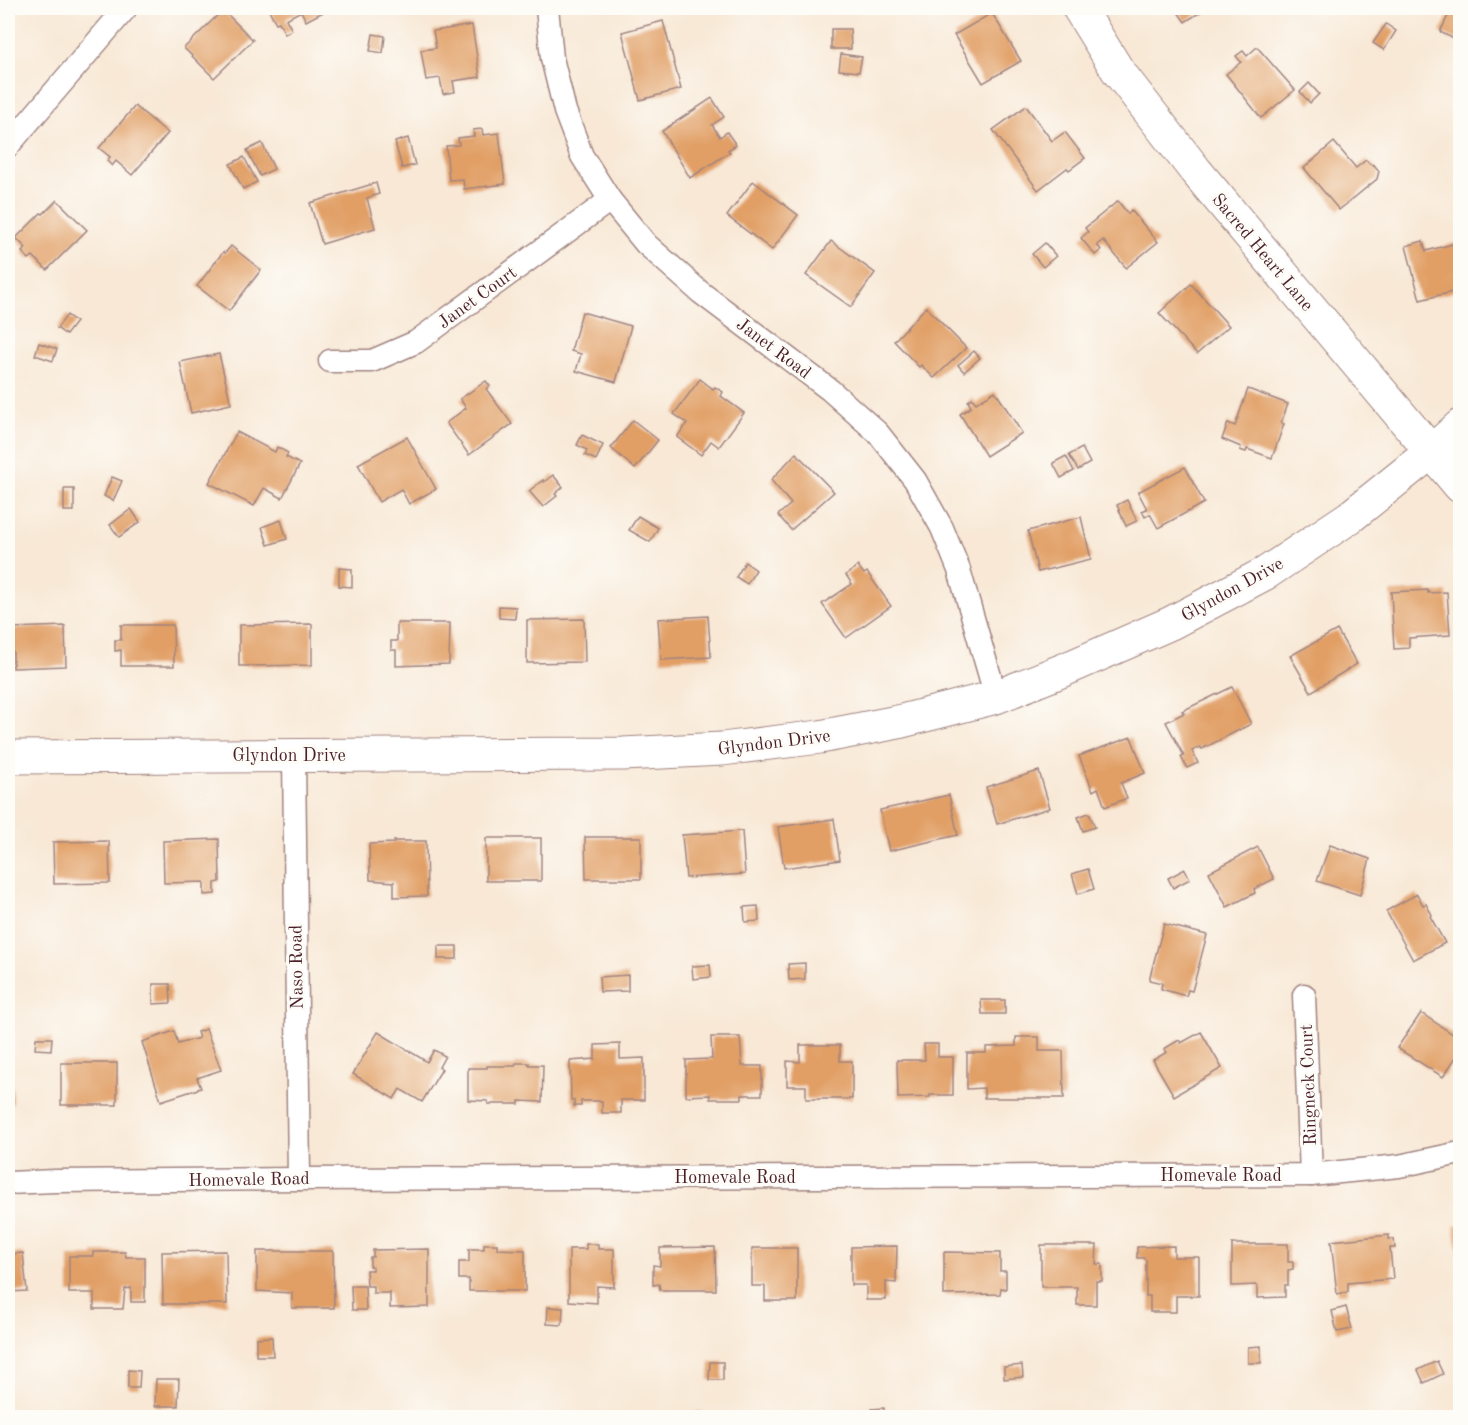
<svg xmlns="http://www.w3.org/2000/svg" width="1468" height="1425" font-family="'Old Standard TT',serif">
<rect width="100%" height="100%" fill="#fdfcf7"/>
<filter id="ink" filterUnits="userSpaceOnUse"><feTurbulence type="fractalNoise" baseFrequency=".0167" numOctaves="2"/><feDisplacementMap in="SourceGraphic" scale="12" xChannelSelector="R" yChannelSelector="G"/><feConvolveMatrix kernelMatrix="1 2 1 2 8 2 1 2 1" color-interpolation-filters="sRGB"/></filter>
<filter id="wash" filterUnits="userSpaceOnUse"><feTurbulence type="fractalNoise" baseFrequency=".008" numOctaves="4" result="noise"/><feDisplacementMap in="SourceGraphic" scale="24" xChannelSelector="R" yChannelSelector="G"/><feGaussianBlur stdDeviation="1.35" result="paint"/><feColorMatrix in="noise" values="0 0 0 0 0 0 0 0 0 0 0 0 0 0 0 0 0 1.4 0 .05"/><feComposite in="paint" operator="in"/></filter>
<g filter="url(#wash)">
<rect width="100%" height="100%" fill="#f8e8d5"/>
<g id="blocks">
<g fill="#e19f65">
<path d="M268,8H323L325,11L306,21L301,11L286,19L292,30L285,34L279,22L276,23Z"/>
<path d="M1175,8H1207L1185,22Z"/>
<path d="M1452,8H1460V42L1440,32Z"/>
<path d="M223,10L253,40L214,78L184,48Z"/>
<path d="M992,13L1021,61L983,83L954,35Z"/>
<path d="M663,21L681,89L640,100L622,32Z"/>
<path d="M1386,24L1396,31L1384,50L1373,43Z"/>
<path d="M472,25L480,77L453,81L455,92L443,94L440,78L426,80L421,50L436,48L433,31Z"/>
<path d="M831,29H850L851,49H831Z"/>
<path d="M373,34L385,36L383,53L370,51Z"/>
<path d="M1257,47L1295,90L1261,118L1226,74L1241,62L1236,56L1243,51L1247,56Z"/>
<path d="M841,54L862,57L859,72L839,70Z"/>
<path d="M1309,83L1319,94L1310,103L1300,92Z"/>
<path d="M712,98L724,117L712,125L720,137L727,132L736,145L728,150L730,152L690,178L662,131Z"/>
<path d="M135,106L168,133L132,175L116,161L112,166L107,161L110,157L99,148Z"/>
<path d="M1026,106L1052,141L1065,132L1085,158L1069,170L1067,168L1038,190L993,130Z"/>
<path d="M482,129L483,135L499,133L505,184L464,189L463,179L449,180L446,146L459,145L458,138L474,136L473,130Z"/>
<path d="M408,138L415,165L402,168L395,142Z"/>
<path d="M1334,142L1356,168L1366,160L1370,164L1374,165L1379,171L1377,179L1339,210L1304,168Z"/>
<path d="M262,143L274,169L260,176L247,150Z"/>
<path d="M244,157L257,182L243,189L230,164Z"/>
<path d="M753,181L798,215L772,250L727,216Z"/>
<path d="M376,183L379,194L367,198L375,228L322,244L310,203Z"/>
<path d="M57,200L87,230L47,270L33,256L29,259L22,252L26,248L16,238L41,213L43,214Z"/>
<path d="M1118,201L1128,214L1131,210L1158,242L1126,268L1103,240L1097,245L1101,250L1095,255L1081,238L1088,232L1085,228Z"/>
<path d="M831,241L875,273L851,307L806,275Z"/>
<path d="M1423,241L1426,251L1460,242V287L1455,289L1456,291L1420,300L1406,246Z"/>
<path d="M1045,243L1056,256L1043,267L1032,254Z"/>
<path d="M231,246L261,270L229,311L197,286L223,252L225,253Z"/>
<path d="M1191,284L1229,326L1197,354L1159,313Z"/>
<path d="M926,307L966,348L934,378L921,365L919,367L894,341Z"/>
<path d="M582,312L631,326L616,382L576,371L581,354L571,351Z"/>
<path d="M67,315L76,322L66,335L57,328Z"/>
<path d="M39,343L57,349L53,361L35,355Z"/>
<path d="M974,351L980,358L964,372L958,365Z"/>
<path d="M219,354L231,404L191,413L180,362Z"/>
<path d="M700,379L713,389L715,387L723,392L721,396L744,413L719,447L711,441L701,455L677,437L687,423L674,414Z"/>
<path d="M486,381L490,386L486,389L512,424L469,455L446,423L466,408L460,399Z"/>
<path d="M1248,389L1288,404L1281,423L1284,424L1272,458L1247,449L1246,452L1240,450L1241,447L1222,439L1228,423L1235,426Z"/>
<path d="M995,391L1022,433L986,456L960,414L971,407L968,401L972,398L976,403Z"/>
<path d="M633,420L658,440L635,469L611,448Z"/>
<path d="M237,432L275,452L277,447L288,453L286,457L300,464L282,498L264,488L254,506L209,483Z"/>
<path d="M582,435L603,445L596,460L585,455L587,450L577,445Z"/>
<path d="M407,437L436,489L409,504L401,489L379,502L358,464Z"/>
<path d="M1082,448L1090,463L1078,470L1069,455Z"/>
<path d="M796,453L834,492L791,530L778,515L791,504L771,480Z"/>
<path d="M1066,456L1074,471L1061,478L1053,463Z"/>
<path d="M1185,467L1204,503L1158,528L1150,514L1145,517L1142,511L1147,509L1138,492Z"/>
<path d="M553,475L563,487L555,494L557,496L543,507L529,491L543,480L544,482Z"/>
<path d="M112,477L122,481L113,501L104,496Z"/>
<rect x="64" y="489" width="10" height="22"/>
<path d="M1127,500L1137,521L1126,526L1117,505Z"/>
<path d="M131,509L140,522L119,537L110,525Z"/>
<path d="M638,516L658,528L650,542L629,530Z"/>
<path d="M1081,517L1091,559L1038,572L1028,531Z"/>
<path d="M281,520L287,539L268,545L262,527Z"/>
<path d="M745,562L756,570L747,584L736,577Z"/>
<path d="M858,566L864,574L867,572L891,606L846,638L822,604L852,584L846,575Z"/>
<path d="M339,568L352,569V587L339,586Z"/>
<path d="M1428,590V593L1447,592L1450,635L1409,638V648L1394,649L1391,592Z"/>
<path d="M499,606L516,607L515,619L499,618Z"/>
<path d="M708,616L711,657L661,660L658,619Z"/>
<path d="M584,619L585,662L527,663V620Z"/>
<path d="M397,623H450L449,664L396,666V650H391V641H397Z"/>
<path d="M312,624V665L239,666V625Z"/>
<path d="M121,625H173L174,666H121V650L115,651V640H121Z"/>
<path d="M65,626L66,666L13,668V652H8V645H13L12,628Z"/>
<path d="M1337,630L1357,664L1311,692L1290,656Z"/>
<path d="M1232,687L1251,724L1202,749L1200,747L1192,751L1198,763L1187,768L1181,757L1184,756L1166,722L1184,713L1182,711Z"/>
<path d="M1131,737L1145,773L1121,783L1127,798L1105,807L1098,788L1093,791L1079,756Z"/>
<path d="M1039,771L1050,808L997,824L986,787Z"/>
<path d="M949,795L958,835L889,851L880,810Z"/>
<path d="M1089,813L1095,827L1083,831L1078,817Z"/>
<path d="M834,819L840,860L784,868L778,827Z"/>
<path d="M742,831L745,874L686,878L682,835Z"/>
<path d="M585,837H641V879H586Z"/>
<rect x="486" y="838" width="55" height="43"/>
<path d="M219,839L220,882L215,883V894L204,895V882L164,883L163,841Z"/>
<path d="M109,841L110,883L54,884L53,842Z"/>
<path d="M394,841H426L427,896L394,897V882L370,880L369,844L394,843Z"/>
<rect x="8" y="842" width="2" height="42"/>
<path d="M1330,845L1370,859L1360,895L1317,881Z"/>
<path d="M1258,847L1274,879L1254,889L1255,893L1227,907L1209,872Z"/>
<path d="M1088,869L1094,889L1078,894L1072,874Z"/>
<path d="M1185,869L1190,879L1173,888L1168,878Z"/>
<path d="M1417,894L1423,905L1426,904L1432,915L1430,916L1445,943L1413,960L1386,911Z"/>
<path d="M758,906L759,921L745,922L744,907Z"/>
<path d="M1164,924L1207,935L1192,991L1188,990L1186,996L1161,989L1162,983L1149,980Z"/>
<rect x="438" y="946" width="19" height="13"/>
<path d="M805,963V979L789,980L788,964Z"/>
<path d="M710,965L711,977L693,979L692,966Z"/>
<path d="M628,975V991L600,992L599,977Z"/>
<path d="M153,984H170L171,1003L153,1004Z"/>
<path d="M981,1000H1005V1014H982Z"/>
<path d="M1421,1013L1460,1039V1051L1443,1077L1397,1048Z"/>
<path d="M206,1029L221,1070L197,1078L201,1088L161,1101L142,1042L174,1031L178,1044L199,1038L197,1032Z"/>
<path d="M378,1032L427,1062L434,1050L445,1056L439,1067L442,1069L422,1102L400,1089L394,1099L353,1074Z"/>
<path d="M1201,1032L1222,1068L1174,1096L1153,1060L1167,1052L1164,1049L1179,1040L1181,1043Z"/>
<path d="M711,1037H740L742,1066H762V1095H742V1099H710V1095L686,1096V1060L712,1059Z"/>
<path d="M1016,1037H1039V1051H1063L1064,1098H984V1088L967,1089V1053H986V1047L1016,1046Z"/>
<path d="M36,1038H52L51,1050L35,1049Z"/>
<path d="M8,1042H9L13,1104H8Z"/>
<path d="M620,1044V1059L644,1058V1100H621V1113H602V1101H581V1106H574V1100H571L570,1061L595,1059V1045Z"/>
<path d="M924,1044H938V1057H953V1095H930V1097L898,1098L897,1060H925Z"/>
<path d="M800,1045H840V1061H852V1099H806V1086H787V1061L800,1062Z"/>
<rect x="61" y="1063" width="56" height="42"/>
<path d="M516,1063H529V1065H543L542,1102L519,1101V1104H488V1101L468,1100V1068H487V1066H515Z"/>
<path d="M1460,1225V1253H1459L1454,1226Z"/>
<path d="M1389,1235V1239H1394L1395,1248H1390L1393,1279L1348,1283V1292L1337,1294L1331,1241Z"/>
<path d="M484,1244H497V1249L525,1250V1291H469V1279H459V1262H469V1249H484Z"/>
<path d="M586,1244H598V1249H614V1287L597,1286V1303L569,1301V1249H586Z"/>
<path d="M1232,1244H1288V1262H1293V1269L1288,1270V1285H1285V1297L1257,1298V1285L1232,1286Z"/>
<path d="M1041,1245H1097L1096,1264H1102V1281H1096V1305H1077V1287H1041Z"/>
<path d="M897,1246L896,1283L886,1282V1300H866V1285H851V1247Z"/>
<path d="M1174,1246V1257H1199V1296H1176V1312H1150V1296H1146V1260L1144,1259V1258H1137V1247Z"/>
<path d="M715,1247L716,1290H660L659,1284L653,1285V1265L660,1266V1248Z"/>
<path d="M752,1248H797V1301H765V1286H752Z"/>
<path d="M429,1249V1307L390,1308V1293H373V1286H367L366,1270H373V1267L370,1266V1257H373V1250Z"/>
<path d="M226,1251L227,1304H163L162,1252Z"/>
<path d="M257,1251H333L334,1308H292V1293L257,1291Z"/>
<path d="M93,1252H125L126,1257H145V1302H131V1288L125,1289L123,1309H94V1293H69V1256H93Z"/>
<path d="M944,1252L1000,1253V1271H1006V1289L1001,1288L1000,1294L944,1295Z"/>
<path d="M23,1253L27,1291L8,1292V1254Z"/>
<path d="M351,1286H365L366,1310H352Z"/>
<path d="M548,1307L563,1308L562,1325L547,1324Z"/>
<path d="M1346,1307L1352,1329L1337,1332L1332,1311Z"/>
<path d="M272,1337L273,1356H256V1338Z"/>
<path d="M1261,1346V1363H1248V1347Z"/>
<path d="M1437,1361L1443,1374L1424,1383L1418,1370Z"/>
<path d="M710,1362H723V1380H709Z"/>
<path d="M1022,1365L1023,1377L1004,1379V1367Z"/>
<path d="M128,1370L140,1371L139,1388H128Z"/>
<path d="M156,1379H179L178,1406H155Z"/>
<path d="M884,1408L885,1418H873L872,1409Z"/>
<path d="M702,1412L703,1418H687V1414Z"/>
</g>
</g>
</g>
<g filter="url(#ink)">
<use href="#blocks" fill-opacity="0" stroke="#a18480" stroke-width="1.5"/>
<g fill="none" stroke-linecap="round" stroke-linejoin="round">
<g stroke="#a18480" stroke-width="25">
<g id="street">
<path d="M547,8L552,58L565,111L582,156L610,200L646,244L700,292L830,390L878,433L915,480L942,528L959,570L996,697"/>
<path d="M8,146L126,8"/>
<path d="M330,361H372L416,342L610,200"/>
<path d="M294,755L299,1179"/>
<path d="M1304,995L1311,1175"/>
<path d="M8,1183L55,1181L299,1179L1311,1175L1399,1166L1460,1153"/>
</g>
</g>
<g stroke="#a18480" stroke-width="35">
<g id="secondary">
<path d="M1079,8L1118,71L1195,170L1460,486"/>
<path d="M8,757L623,754L722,749L820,737L898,722L996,697L1066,669L1171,623L1266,573L1350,517L1431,452L1460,426"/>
</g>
</g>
<use href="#street" stroke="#fff" stroke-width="22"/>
<use href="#secondary" stroke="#fff" stroke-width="33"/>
</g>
</g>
<g text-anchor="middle" stroke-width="6" stroke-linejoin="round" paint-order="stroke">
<g font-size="18" fill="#4a1f2b" stroke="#fdfcf7">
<text transform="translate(1263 252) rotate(50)" y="6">Sacred Heart Lane</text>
<text transform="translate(477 297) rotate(-36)" y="6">Janet Court</text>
<text transform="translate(774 348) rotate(37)" y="6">Janet Road</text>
<text transform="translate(1232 589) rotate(-29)" y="6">Glyndon Drive</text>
<text transform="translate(774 742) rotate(-7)" y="6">Glyndon Drive</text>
<text x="289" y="761">Glyndon Drive</text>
<text transform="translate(296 967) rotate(-91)" y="6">Naso Road</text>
<text transform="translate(1308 1085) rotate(-92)" y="6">Ringneck Court</text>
<text x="1221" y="1181">Homevale Road</text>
<text x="735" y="1183">Homevale Road</text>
<text transform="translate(249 1179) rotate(-1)" y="6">Homevale Road</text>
</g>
</g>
<rect width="1468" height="1425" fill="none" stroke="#fdfcf7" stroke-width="30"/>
</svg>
